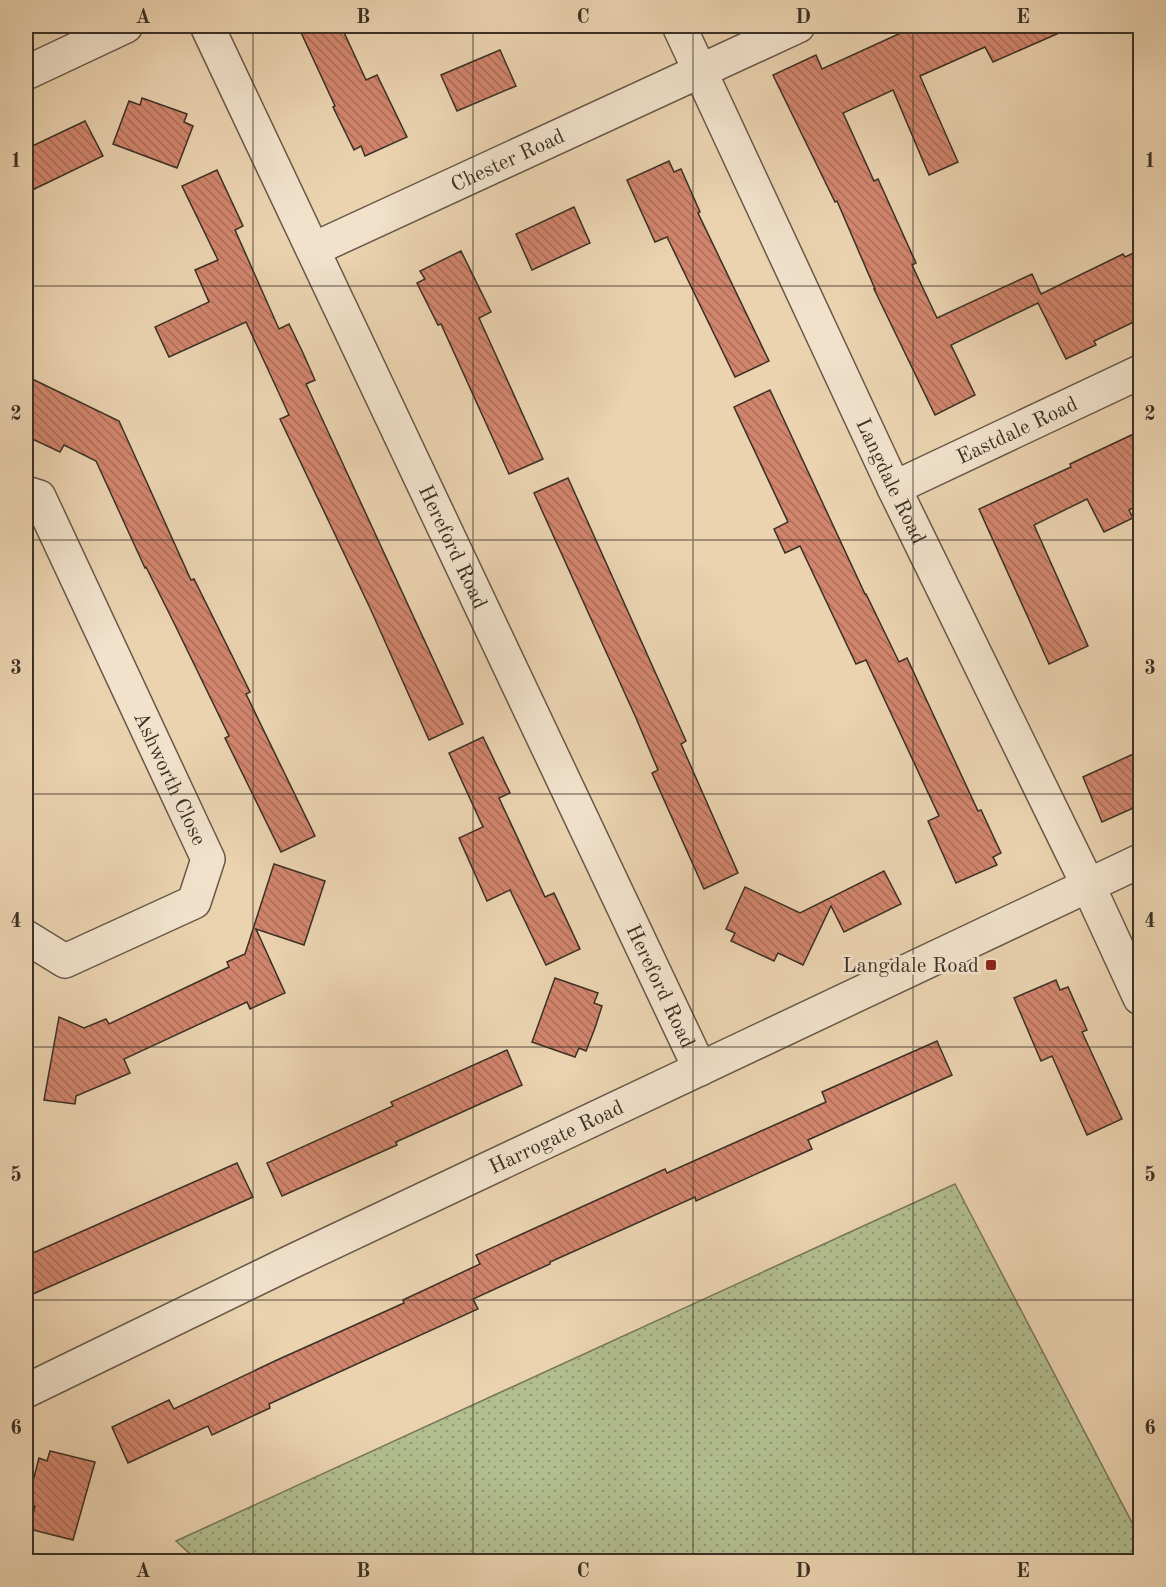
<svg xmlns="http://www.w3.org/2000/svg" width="1166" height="1587" font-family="'Old Standard TT',serif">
<defs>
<pattern id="garden-dots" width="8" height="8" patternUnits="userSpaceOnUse" patternTransform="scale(1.5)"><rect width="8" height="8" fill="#b2be8f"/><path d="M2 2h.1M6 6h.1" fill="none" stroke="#929b75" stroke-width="1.8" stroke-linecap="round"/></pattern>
<pattern id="building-back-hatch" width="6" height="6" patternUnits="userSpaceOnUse" patternTransform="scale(1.5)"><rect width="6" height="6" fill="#d1856d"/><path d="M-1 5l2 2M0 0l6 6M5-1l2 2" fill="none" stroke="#ab6d59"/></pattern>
</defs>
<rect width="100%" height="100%" fill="#ebd3b0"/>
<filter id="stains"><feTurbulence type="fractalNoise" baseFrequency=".00333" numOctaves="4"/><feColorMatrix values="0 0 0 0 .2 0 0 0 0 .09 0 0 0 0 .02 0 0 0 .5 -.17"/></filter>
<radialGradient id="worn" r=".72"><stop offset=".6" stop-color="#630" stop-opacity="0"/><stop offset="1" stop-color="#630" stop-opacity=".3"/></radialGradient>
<path fill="url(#garden-dots)" stroke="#76775a" stroke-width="1.5" d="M955,1184L1140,1538V1561L199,1562L176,1541Z"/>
<g fill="url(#building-back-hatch)" stroke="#3b3025" stroke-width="1.5">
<path d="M298,26H341L366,80L377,75L407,137L365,156L361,146L354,150L333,107L335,106Z"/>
<path d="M916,26H1075L993,62L985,47L920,76L958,162L929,175L893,90L843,113L874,181L878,179L916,263L912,265L937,318L1032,274L1041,294L1123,254L1125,257L1140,250V319L1094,341L1096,345L1066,359L1038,303L951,345L975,395L935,415L874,289H875L837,201L835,202L773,75L816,55L822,69Z"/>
<path d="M500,50L516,86L457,111L441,75Z"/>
<path d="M142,98L187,114L184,122L193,126L177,168L113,144L129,101L140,105Z"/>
<path d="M85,121L103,156L26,193V149Z"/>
<path d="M669,161L674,172L681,169L700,212L698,213L769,361L735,377L667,237L655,242L627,180Z"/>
<path d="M217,170L243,226L235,230L279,329L289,324L303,353L315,380L306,384L463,724L429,740L370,608L280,419L289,415L246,322L169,357L155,327L209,302L195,270L218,260L182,186Z"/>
<path d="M574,207L590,243L532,270L516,234Z"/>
<path d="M461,251L491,312L479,318L543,459L509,474L441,324L438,325L417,283L425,279L420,271Z"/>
<path d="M26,376L119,421L191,580L194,579L250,692L246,694L315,836L281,852L225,738L229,736L174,623L146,567L145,568L96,461L64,445L60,452L26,436Z"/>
<path d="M770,390L865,594H866L899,662L907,658L978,811L981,810L1001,853L993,857L997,865L956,883L928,821L939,816L866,660L856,664L800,546L785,553L774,529L788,522L734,407Z"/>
<path d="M1140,431V504L1129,510L1133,518L1104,532L1087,499L1034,525L1088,646L1049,664L979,509L1071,467L1070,464Z"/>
<path d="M568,478L686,741L681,744L738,873L704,889L652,773L658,770L636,718L534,493Z"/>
<path d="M483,737L510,793L499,798L545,897L554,893L580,949L546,965L510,890L487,901L459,838L483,827L449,753Z"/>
<path d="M1140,751V805L1102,822L1083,777Z"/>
<path d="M274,864L325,881L304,945L256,929L285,993L250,1009L247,1002L124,1059L130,1073L76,1096L75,1104L44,1100L59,1017L84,1028L106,1019L109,1024L229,967L227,962L245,954Z"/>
<path d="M884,871L901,904L844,932L831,906L803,965L778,953L774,961L731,941L735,933L726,929L745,887L800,913Z"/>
<path d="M555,978L598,993L594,1003L602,1006L595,1028L586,1051L579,1048L575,1057L532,1042Z"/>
<path d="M1056,980L1060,990L1068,987L1087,1030L1082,1032L1122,1119L1087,1135L1052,1056L1041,1061L1014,998Z"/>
<path d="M937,1041L952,1075L808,1140L812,1149L696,1201L695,1197L550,1262V1264L473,1299L478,1309L269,1404L270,1408L212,1435L208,1426L128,1463L112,1427L169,1400L174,1409L277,1360L404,1303L403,1300L480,1264L476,1255L665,1169L667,1173L826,1102L822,1092Z"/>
<path d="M507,1050L522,1085L396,1142L397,1145L282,1196L267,1163L393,1106L391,1102Z"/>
<path d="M237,1163L253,1197L26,1297V1256Z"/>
<path d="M50,1451L95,1462L73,1540L29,1529L35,1506L27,1504L39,1458L47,1461Z"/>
</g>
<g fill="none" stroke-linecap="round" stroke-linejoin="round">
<g stroke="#675948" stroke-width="36">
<g id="minor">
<path id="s1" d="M207,26L700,1069"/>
<path id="s2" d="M679,26L894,488L1088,885L1140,998"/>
<path d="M26,73L126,26"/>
<path id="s3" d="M314,249L798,26"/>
<path id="s4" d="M894,488L1140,372"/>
<path id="s5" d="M26,493L39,497L208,859L194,902L65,961L26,937"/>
<path id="s6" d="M26,1391L293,1261L1140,861"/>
</g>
</g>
<use href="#minor" stroke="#f2e2cc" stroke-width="33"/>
</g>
<path fill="none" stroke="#3b3025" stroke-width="1.5" stroke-opacity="0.55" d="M253,26V1562M473,26V1562M693,26V1562M913,26V1562M26,286H1140M26,540H1140M26,794H1140M26,1047H1140M26,1300H1140"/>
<rect fill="#8f2418" stroke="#f2e2cc" stroke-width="2" x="985" y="959" width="12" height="12" rx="3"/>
<g text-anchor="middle" stroke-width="5" stroke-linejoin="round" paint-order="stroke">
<g font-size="21" fill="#3b3025" stroke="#f2e2cc">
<text dy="7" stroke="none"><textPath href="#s3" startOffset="213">Chester Road</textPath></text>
<text dy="7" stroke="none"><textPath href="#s4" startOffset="136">Eastdale Road</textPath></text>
<text dy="7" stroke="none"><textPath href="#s2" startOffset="502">Langdale Road</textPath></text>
<text dy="7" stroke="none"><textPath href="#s1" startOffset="576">Hereford Road</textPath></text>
<text dy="7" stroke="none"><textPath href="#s5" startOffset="324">Ashworth Close</textPath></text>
<text dy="7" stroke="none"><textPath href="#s1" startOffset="1062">Hereford Road</textPath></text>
<text dy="7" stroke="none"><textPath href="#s6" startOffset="588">Harrogate Road</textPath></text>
</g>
<g font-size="21" fill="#3b3025" stroke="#f2e2cc" text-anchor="end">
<text x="979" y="972">Langdale Road</text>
</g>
</g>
<rect width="1166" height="1587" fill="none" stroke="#ebd3b0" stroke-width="66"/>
<rect x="33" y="33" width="1100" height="1521" fill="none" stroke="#3b3025" stroke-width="2"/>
<g font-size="20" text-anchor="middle" font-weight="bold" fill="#3b3025">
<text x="143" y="23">A</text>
<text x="363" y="23">B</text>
<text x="583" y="23">C</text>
<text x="803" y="23">D</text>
<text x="1023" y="23">E</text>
<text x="16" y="167">1</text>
<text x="1150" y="167">1</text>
<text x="16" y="420">2</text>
<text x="1150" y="420">2</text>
<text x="16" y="674">3</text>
<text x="1150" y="674">3</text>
<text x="16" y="927">4</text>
<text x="1150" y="927">4</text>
<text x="16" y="1181">5</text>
<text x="1150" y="1181">5</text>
<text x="16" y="1434">6</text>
<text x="1150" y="1434">6</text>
<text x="143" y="1577">A</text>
<text x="363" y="1577">B</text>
<text x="583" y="1577">C</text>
<text x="803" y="1577">D</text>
<text x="1023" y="1577">E</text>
</g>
<rect width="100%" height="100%" filter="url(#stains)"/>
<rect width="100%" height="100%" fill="url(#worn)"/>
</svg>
